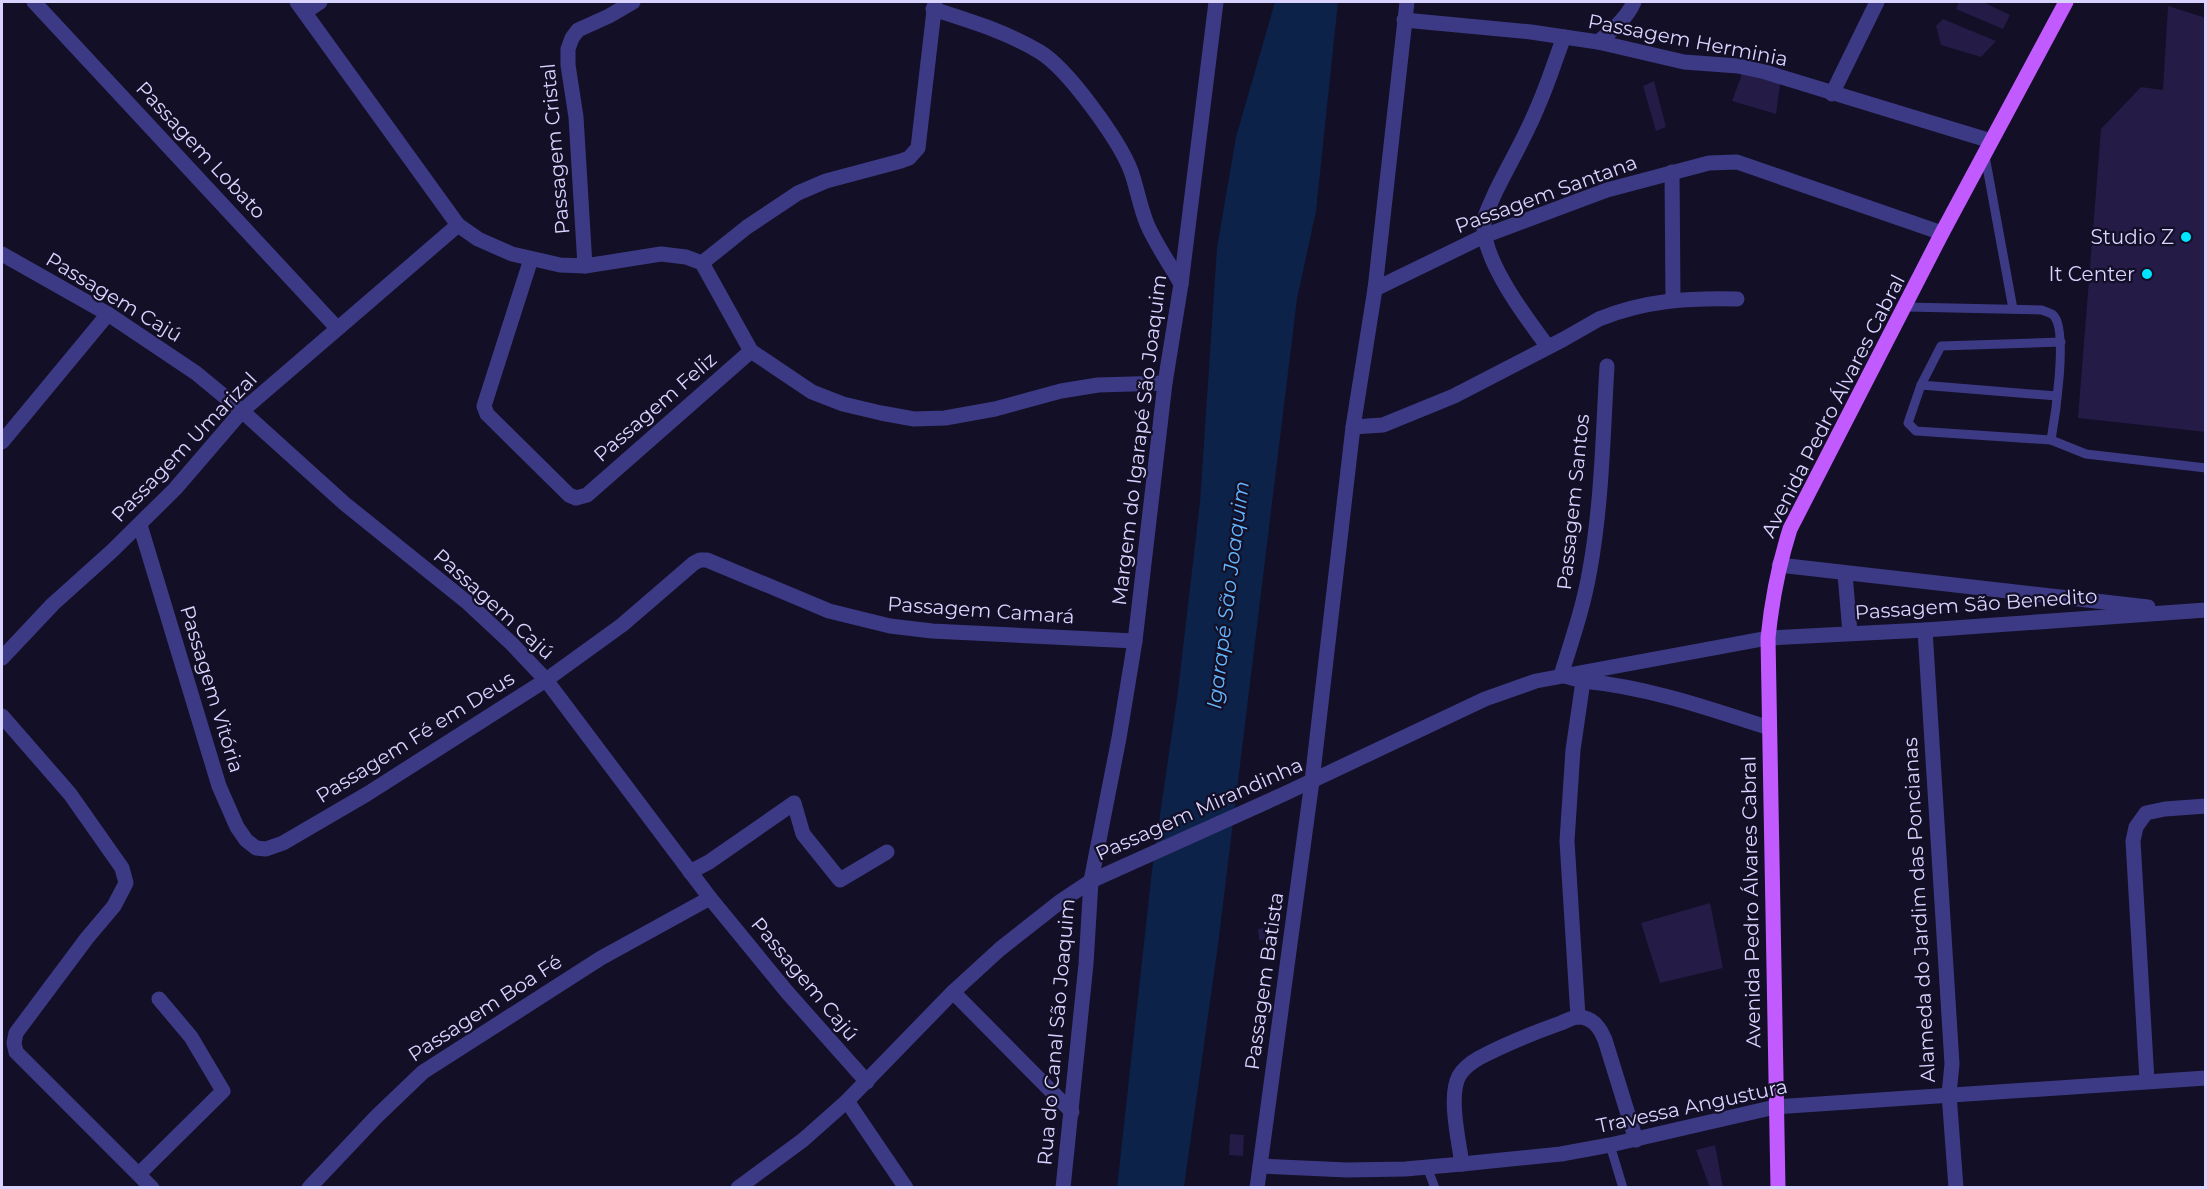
<svg xmlns="http://www.w3.org/2000/svg" width="2207" height="1189" font-family="Montserrat,sans-serif">
<rect width="100%" height="100%" fill="#130f26"/>
<path fill="#0c2248" d="M1275,2H1338L1316,211L1297,299L1218,945L1184,1187L1117,1188L1152,870L1178,691L1200,502L1217,248L1236,137Z"/>
<g fill="#241b47">
<path d="M1959,2H1983L2010,15L2003,29L1956,9Z"/>
<path d="M2168,6L2206,18V432L2078,418L2101,129L2141,87L2163,90Z"/>
<path d="M1943,19L1996,41L1981,57L1941,45L1936,26Z"/>
<path d="M1742,74L1780,84L1776,114L1732,101Z"/>
<path d="M1654,81L1666,127L1656,131L1643,86Z"/>
<path d="M1710,903L1723,968L1660,983L1641,923Z"/>
<path d="M1270,927L1271,939L1259,940L1258,929Z"/>
<path d="M1230,1134L1244,1135L1243,1156L1229,1155Z"/>
<path d="M1715,1145L1723,1188H1710L1696,1150Z"/>
</g>
<g fill="none" stroke-linecap="round" stroke-linejoin="round">
<g stroke="#3d3a85" stroke-width="9">
<path d="M1985,156L2013,309"/>
<path d="M1906,307L2042,310C2046,312 2052,313 2054,316C2068,332 2055,418 2051,440L2086,454L2206,468"/>
<path d="M1921,385L1908,423L1916,431L2051,440"/>
<path d="M2057,396L1921,385L1941,346L2061,342"/>
<path d="M1610,1145L1623,1188"/>
<path d="M1427,1167L1435,1188"/>
</g>
<g stroke="#3d3a85" stroke-width="15">
<path d="M34,2L337,328"/>
<path d="M297,2L458,225L478,239L512,254L560,265L585,266L661,254L686,257L702,263L751,351L812,392L843,404L881,413L914,419L945,418L995,409L1061,391L1098,385L1165,383"/>
<path d="M933,9C970,21 1007,32 1040,52C1068,69 1119,140 1131,171C1137,188 1140,207 1147,224C1156,245 1170,264 1181,284"/>
<path d="M305,12L320,2"/>
<path d="M1404,20L1531,32L1598,42L1684,62L1738,66L1765,72L1991,141"/>
<path d="M1598,42C1612,31 1627,18 1634,2"/>
<path d="M1832,94L1877,2"/>
<path d="M1672,172L1673,299"/>
<path d="M2,254L108,314L196,373L242,411L345,504L468,603L512,644L546,680L710,898L787,992L867,1082"/>
<path d="M531,259L484,406L487,414L569,495L576,498L587,495L751,351"/>
<path d="M702,263L747,227L798,193L826,181L901,161L909,158L918,148L935,2"/>
<path d="M585,266L576,117L568,65V49L572,38L578,30L609,16L633,2"/>
<path d="M1375,289L1484,236L1607,190L1709,163L1737,162L1942,233"/>
<path d="M1548,347C1527,319 1484,262 1484,227C1483,216 1491,203 1495,193C1509,164 1526,136 1538,106C1548,84 1555,60 1564,37"/>
<path d="M1353,427L1383,425L1454,396L1564,339L1599,319C1646,300 1688,298 1737,299"/>
<path d="M2,442L108,314"/>
<path d="M140,525L219,786L237,827L246,840L256,848L266,849L283,843L367,794L546,680L622,625L694,563L700,560H707L829,611L890,626L932,631L1135,641"/>
<path d="M1779,565L2148,607"/>
<path d="M1845,574L1850,633"/>
<path d="M1925,630L1952,1064L1949,1094L1956,1188"/>
<path d="M1768,638L1925,630L2206,610"/>
<path d="M2,658L53,604L112,551L175,489L242,411L458,225"/>
<path d="M1583,681C1647,687 1708,708 1769,728"/>
<path d="M2,716L70,794L122,868L126,883L114,906L87,938L16,1033L14,1043L16,1052L152,1188"/>
<path d="M690,872L709,862L794,803L803,834L840,880L887,852"/>
<path d="M953,992L1072,1112"/>
<path d="M1578,1017L1567,841L1573,750L1583,681L1561,675C1572,640 1584,605 1590,569C1602,502 1603,433 1607,366"/>
<path d="M2147,1081L2133,841L2136,827L2146,813L2165,809L2206,806"/>
<path d="M847,1101L906,1188"/>
<path d="M1462,1164C1459,1142 1448,1096 1459,1076C1463,1069 1472,1062 1479,1058C1505,1044 1533,1033 1561,1023C1566,1021 1573,1017 1578,1017C1593,1017 1600,1028 1605,1040L1636,1140"/>
<path d="M1260,1166L1347,1170L1405,1169L1462,1164L1561,1154L1610,1145L1775,1107L2206,1078"/>
<path d="M139,1174L223,1091L191,1037L159,999"/>
<path d="M309,1188L376,1117L423,1072L601,958L710,898"/>
<path d="M1063,1188L1086,964L1091,881"/>
<path d="M1257,1188L1312,781"/>
</g>
<g stroke="#3d3a85" stroke-width="15">
<path d="M1312,781L1353,427L1375,289L1407,2"/>
<path d="M1091,881L1119,738L1135,641L1165,383L1181,284L1216,2"/>
<path d="M738,1188L803,1140L847,1101L953,992L1000,949L1061,901L1091,881L1284,794L1485,699L1536,681L1768,638"/>
</g>
<path stroke="#c25bff" stroke-width="15" d="M1778,1188L1768,638C1772,598 1778,567 1790,529L1942,233L2066,2"/>
</g>
<g fill="#00e5ff" stroke="#130f26" stroke-width="2">
<circle cx="2186" cy="237" r="6"/>
<circle cx="2147" cy="274" r="6"/>
</g>
<g text-anchor="middle" stroke-width="4.5" stroke-linejoin="round" paint-order="stroke">
<g font-size="20" fill="#d9d4ff" stroke="#130f26">
<text transform="translate(1688 40) rotate(11)" y="7">Passagem Herminia</text>
<text transform="translate(555 149) rotate(-95)" y="7">Passagem Cristal</text>
<text transform="translate(201 150) rotate(47)" y="7">Passagem Lobato</text>
<text transform="translate(1546 194) rotate(-20)" y="7">Passagem Santana</text>
<text transform="translate(114 297) rotate(31)" y="7">Passagem Cajú</text>
<text transform="translate(1833 406) rotate(-63)" y="7">Avenida Pedro Álvares Cabral</text>
<text transform="translate(655 407) rotate(-41)" y="7">Passagem Feliz</text>
<text transform="translate(1139 440) rotate(-83)" y="7">Margem do Igarapé São Joaquim</text>
<text transform="translate(184 447) rotate(-46)" y="7">Passagem Umarizal</text>
<text transform="translate(1573 502) rotate(-84)" y="7">Passagem Santos</text>
<text transform="translate(494 604) rotate(42)" y="7">Passagem Cajú</text>
<text transform="translate(1976 604) rotate(-4)" y="7">Passagem São Benedito</text>
<text transform="translate(981 610) rotate(4)" y="7">Passagem Camará</text>
<text transform="translate(212 689) rotate(73)" y="7">Passagem Vitória</text>
<text transform="translate(415 737) rotate(-32)" y="7">Passagem Fé em Deus</text>
<text transform="translate(1199 809) rotate(-24)" y="7">Passagem Mirandinha</text>
<text transform="translate(1751 902) rotate(-91)" y="7">Avenida Pedro Álvares Cabral</text>
<text transform="translate(1919 910) rotate(-93)" y="7">Alameda do Jardim das Poncianas</text>
<text transform="translate(805 979) rotate(50)" y="7">Passagem Cajú</text>
<text transform="translate(1264 981) rotate(-82)" y="7">Passagem Batista</text>
<text transform="translate(485 1008) rotate(-33)" y="7">Passagem Boa Fé</text>
<text transform="translate(1056 1032) rotate(-85)" y="7">Rua do Canal São Joaquim</text>
<text transform="translate(1692 1106) rotate(-12)" y="7">Travessa Angustura</text>
</g>
<g font-size="20" fill="#d9d4ff" stroke="#130f26" text-anchor="end">
<text x="2174" y="244">Studio Z</text>
<text x="2135" y="281">It Center</text>
</g>
<g font-size="21" font-style="italic" fill="#62b6ff" stroke="#130f26">
<text transform="translate(1228 595) rotate(-83)" y="7">Igarapé São Joaquim</text>
</g>
</g>
<rect width="2207" height="1189" fill="none" stroke="#d9d4ff" stroke-width="6"/>
</svg>
